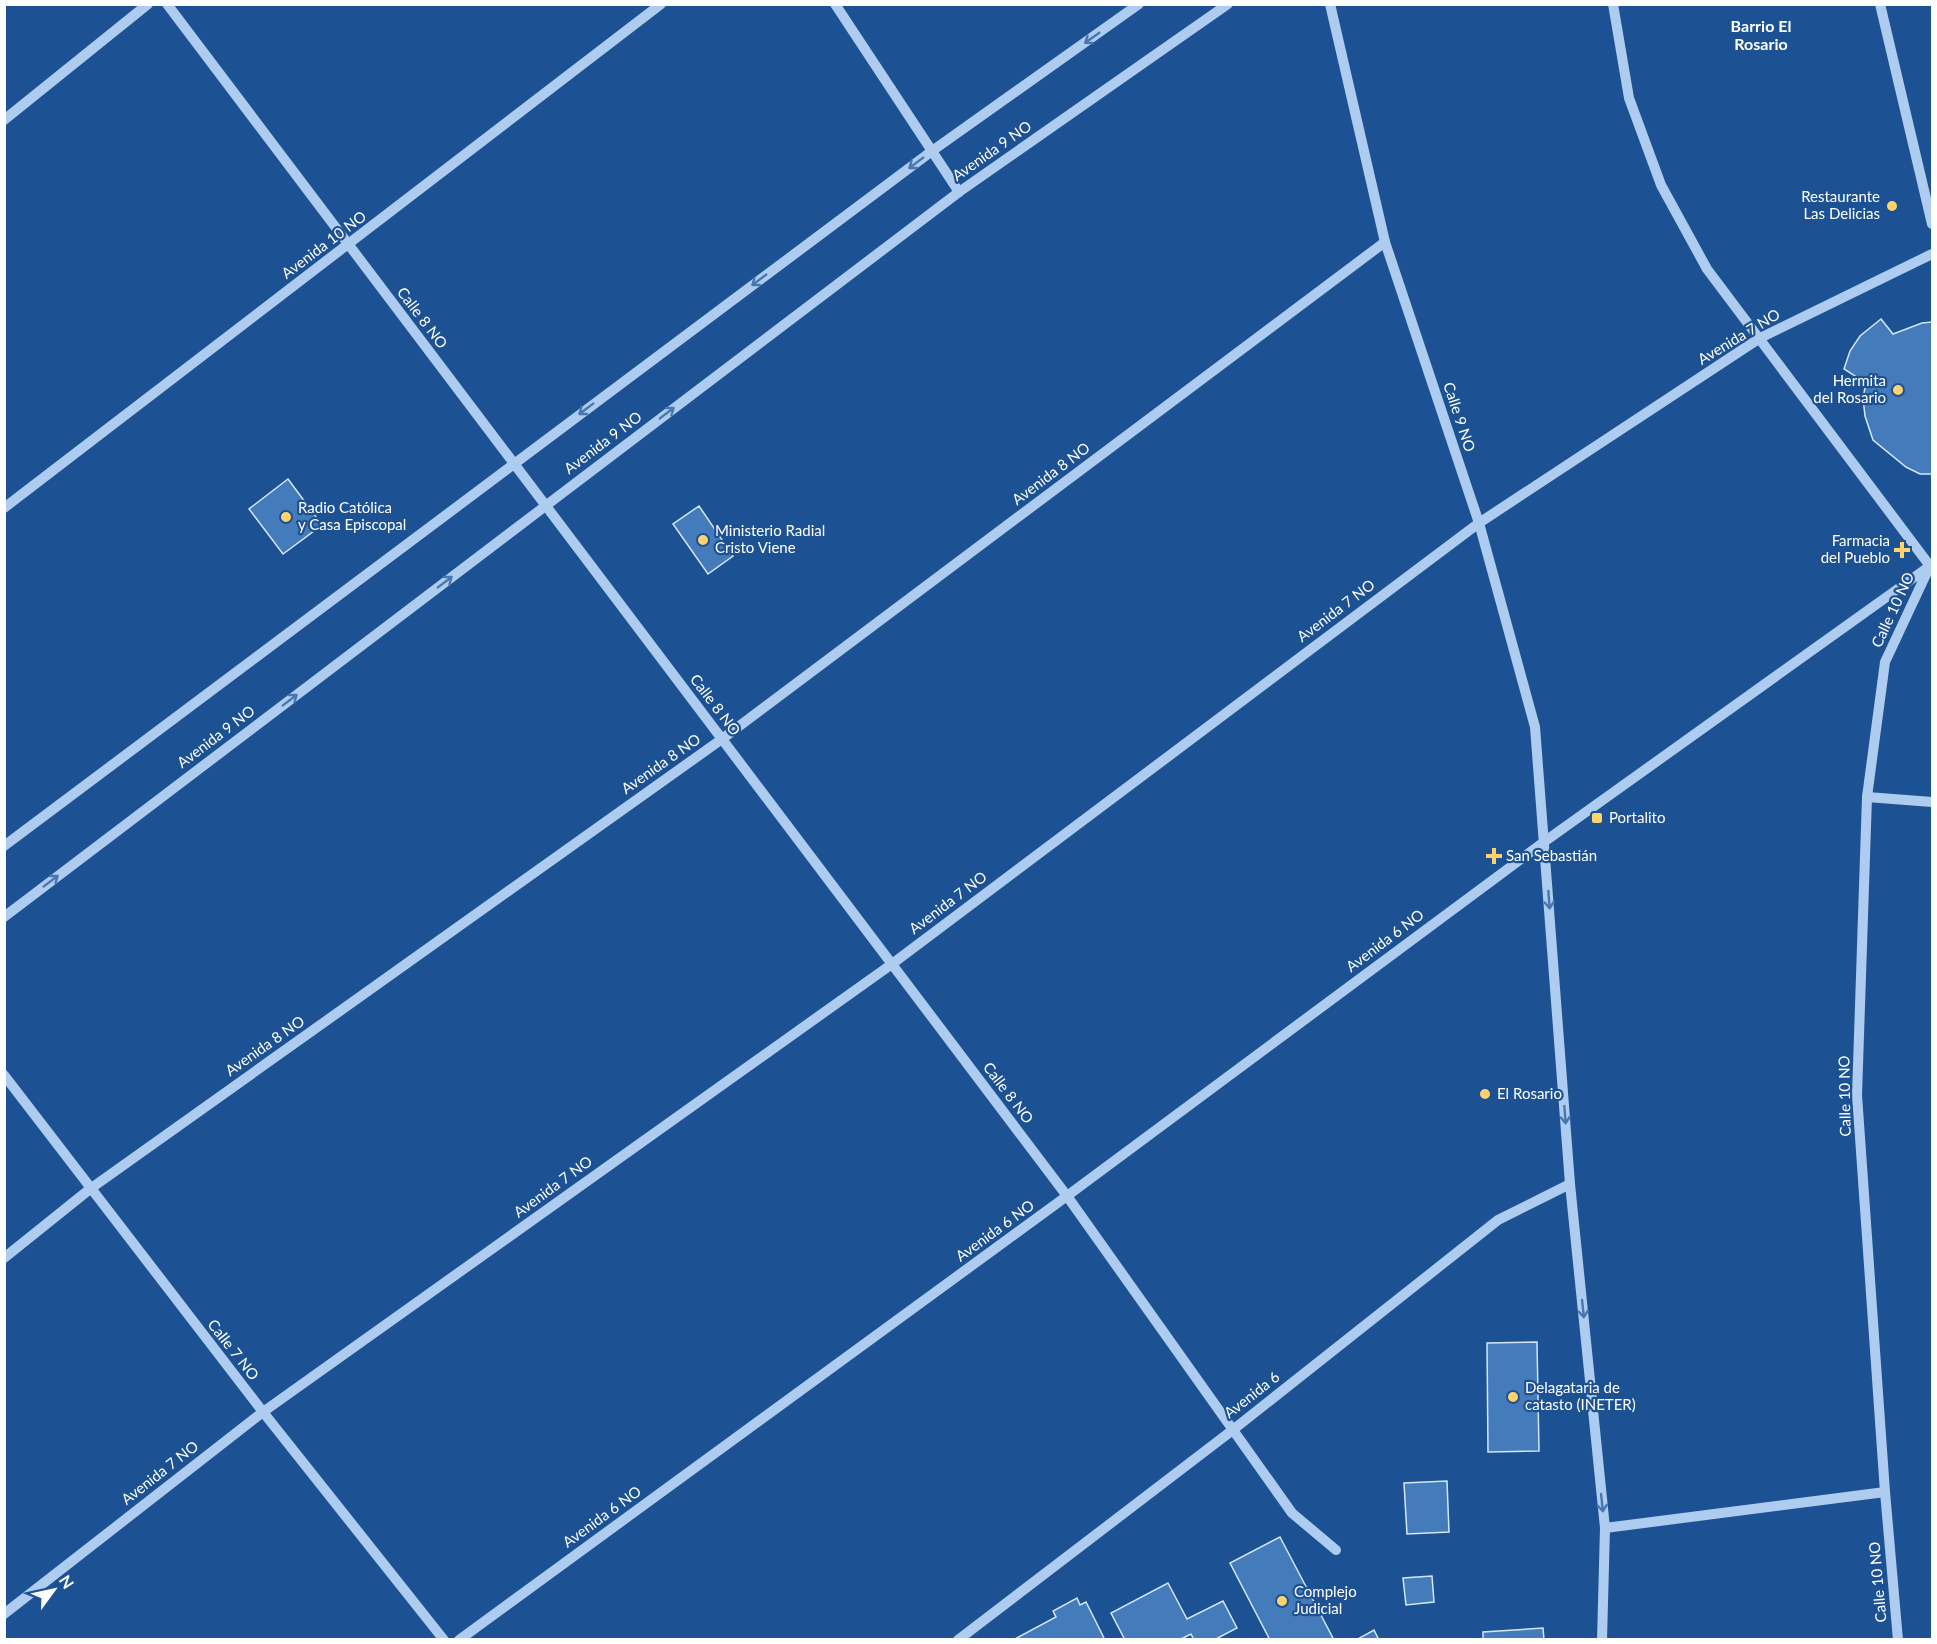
<svg xmlns="http://www.w3.org/2000/svg" width="1937" height="1644" font-family="Lato,sans-serif">
<rect width="100%" height="100%" fill="#1c5293"/>
<g fill="#447bba" stroke="#d4e6fa" stroke-width="1.5">
<path d="M1881,319L1893,334L1922,323L1932,322V474H1920L1906,467L1873,440L1865,416L1863,398L1866,383L1844,369L1850,351L1860,336Z"/>
<path d="M288,479L322,525L283,554L249,509Z"/>
<path d="M699,506L733,556L708,574L673,524Z"/>
<path d="M1537,1342L1539,1451L1488,1452L1487,1343Z"/>
<path d="M1447,1481L1449,1532L1407,1534L1404,1483Z"/>
<path d="M1280,1537L1334,1640H1270L1230,1563Z"/>
<path d="M1432,1576L1434,1602L1406,1605L1403,1578Z"/>
<path d="M1168,1583L1187,1619L1223,1601L1237,1628L1214,1640H1194L1191,1634L1179,1640H1125L1111,1613Z"/>
<path d="M1077,1598L1080,1605L1086,1602L1105,1640H1013L1056,1617L1053,1611Z"/>
<path d="M1543,1628L1544,1640H1483V1632Z"/>
<path d="M1374,1630L1379,1640H1356Z"/>
</g>
<g fill="none" stroke-linecap="round" stroke-linejoin="round">
<g stroke="#aeccef" stroke-width="10">
<path d="M167,4L1067,1196L1292,1513L1336,1550"/>
<path d="M835,4L959,192"/>
<path d="M1330,4L1385,242L1479,523L1535,727L1570,1184L1605,1528L1602,1640"/>
<path d="M1613,4L1629,98L1661,185L1707,269L1930,566"/>
<path d="M1880,4L1932,224"/>
<path d="M4,120L148,4"/>
<path d="M4,508L661,4"/>
<path d="M1867,797L1932,802"/>
<path d="M4,846L932,151L1139,4"/>
<path d="M4,917L959,192L1228,4"/>
<path d="M4,1075L263,1412L444,1640"/>
<path d="M4,1258L90,1189L722,739L1385,242"/>
<path d="M1605,1528L1885,1492"/>
<path d="M4,1614L263,1412L892,964L1479,523L1760,338L1932,254"/>
<path d="M459,1640L1067,1196L1544,842L1930,566"/>
<path d="M958,1640L1234,1429L1498,1220L1570,1184"/>
<path d="M1898,1640L1885,1492L1857,1095L1867,797L1885,662L1929,568"/>
</g>
</g>
<defs><path id="oneway-shaft" d="M-6 0H5M1.5-3L5.5 0L1.5 3" fill="none" stroke-width="1.6" stroke-linecap="round" stroke-linejoin="round" transform="scale(1.5)"/></defs>
<g stroke="#4877af">
<use href="#oneway-shaft" transform="translate(1092 38) rotate(145)"/>
<use href="#oneway-shaft" transform="translate(916 163) rotate(143)"/>
<use href="#oneway-shaft" transform="translate(759 280) rotate(143)"/>
<use href="#oneway-shaft" transform="translate(586 409) rotate(143)"/>
<use href="#oneway-shaft" transform="translate(667 413) rotate(-37)"/>
<use href="#oneway-shaft" transform="translate(445 582) rotate(-37)"/>
<use href="#oneway-shaft" transform="translate(290 700) rotate(-37)"/>
<use href="#oneway-shaft" transform="translate(51 881) rotate(-37)"/>
<use href="#oneway-shaft" transform="translate(1549 900) rotate(86)"/>
<use href="#oneway-shaft" transform="translate(1565 1115) rotate(86)"/>
<use href="#oneway-shaft" transform="translate(1583 1309) rotate(84)"/>
<use href="#oneway-shaft" transform="translate(1602 1503) rotate(84)"/>
</g>
<g fill="#ffd26c" stroke="#1c5293" stroke-width="2">
<circle cx="1892" cy="206" r="6"/>
<circle cx="1898" cy="390" r="6"/>
<circle cx="286" cy="517" r="6"/>
<circle cx="703" cy="540" r="6"/>
<path d="M1899 541h6v6h6v6h-6v6h-6v-6h-6v-6h6z"/>
<rect x="1591" y="812" width="12" height="12" rx="3"/>
<path d="M1491 847h6v6h6v6h-6v6h-6v-6h-6v-6h6z"/>
<circle cx="1485" cy="1094" r="6"/>
<circle cx="1513" cy="1397" r="6"/>
<circle cx="1282" cy="1601" r="6"/>
</g>
<g text-anchor="middle" stroke-width="4.5" stroke-linejoin="round" paint-order="stroke">
<g font-size="15" fill="#fff" stroke="#1c5293">
<text transform="translate(992 151) rotate(-35)" y="5">Avenida 9 NO</text>
<text transform="translate(324 245) rotate(-37)" y="5">Avenida 10 NO</text>
<text transform="translate(422 318) rotate(53)" y="5">Calle 8 NO</text>
<text transform="translate(1739 337) rotate(-31)" y="5">Avenida 7 NO</text>
<text transform="translate(1459 417) rotate(72)" y="5">Calle 9 NO</text>
<text transform="translate(603 443) rotate(-37)" y="5">Avenida 9 NO</text>
<text transform="translate(1051 474) rotate(-37)" y="5">Avenida 8 NO</text>
<text transform="translate(1893 610) rotate(-65)" y="5">Calle 10 NO</text>
<text transform="translate(1336 611) rotate(-37)" y="5">Avenida 7 NO</text>
<text transform="translate(715 705) rotate(53)" y="5">Calle 8 NO</text>
<text transform="translate(216 737) rotate(-37)" y="5">Avenida 9 NO</text>
<text transform="translate(661 764) rotate(-35)" y="5">Avenida 8 NO</text>
<text transform="translate(948 903) rotate(-37)" y="5">Avenida 7 NO</text>
<text transform="translate(1385 941) rotate(-37)" y="5">Avenida 6 NO</text>
<text transform="translate(265 1046) rotate(-35)" y="5">Avenida 8 NO</text>
<text transform="translate(1008 1093) rotate(53)" y="5">Calle 8 NO</text>
<text transform="translate(1845 1096) rotate(-91)" y="5">Calle 10 NO</text>
<text transform="translate(553 1187) rotate(-36)" y="5">Avenida 7 NO</text>
<text transform="translate(995 1231) rotate(-36)" y="5">Avenida 6 NO</text>
<text transform="translate(233 1350) rotate(52)" y="5">Calle 7 NO</text>
<text transform="translate(1252 1395) rotate(-38)" y="5">Avenida 6</text>
<text transform="translate(160 1473) rotate(-38)" y="5">Avenida 7 NO</text>
<text transform="translate(602 1517) rotate(-36)" y="5">Avenida 6 NO</text>
<text transform="translate(1878 1582) rotate(-95)" y="5">Calle 10 NO</text>
</g>
<g font-size="15" fill="#fff" stroke="#1c5293" text-anchor="start">
<text x="1880" y="202" text-anchor="end">Restaurante<tspan x="1880" dy="17">Las Delicias</tspan></text>
<text x="1886" y="386" text-anchor="end">Hermita<tspan x="1886" dy="17">del Rosario</tspan></text>
<text x="298" y="513">Radio Católica<tspan x="298" dy="17">y Casa Episcopal</tspan></text>
<text x="715" y="536">Ministerio Radial<tspan x="715" dy="17">Cristo Viene</tspan></text>
<text x="1890" y="546" text-anchor="end">Farmacia<tspan x="1890" dy="17">del Pueblo</tspan></text>
<text x="1609" y="823">Portalito</text>
<text x="1506" y="861">San Sebastián</text>
<text x="1497" y="1099">El Rosario</text>
<text x="1525" y="1393">Delagataria de<tspan x="1525" dy="17">catasto (INETER)</tspan></text>
<text x="1294" y="1597">Complejo<tspan x="1294" dy="17">Judicial</tspan></text>
</g>
<g font-size="16" font-weight="bold" fill="#fff" stroke="#1c5293">
<text x="1761" y="32">Barrio El<tspan x="1761" dy="18">Rosario</tspan></text>
</g>
</g>
<rect width="1937" height="1644" fill="none" stroke="#ffffff" stroke-width="12"/>
<g transform="translate(54 1590) rotate(57)" stroke="#1c5293" stroke-width="4.5" paint-order="stroke">
<path d="M0-4.5L10 22L0 15L-10 22Z" fill="#ffffff"/>
<text y="-9" font-size="16" font-weight="bold" text-anchor="middle" fill="#ffffff">N</text>
</g>
</svg>
